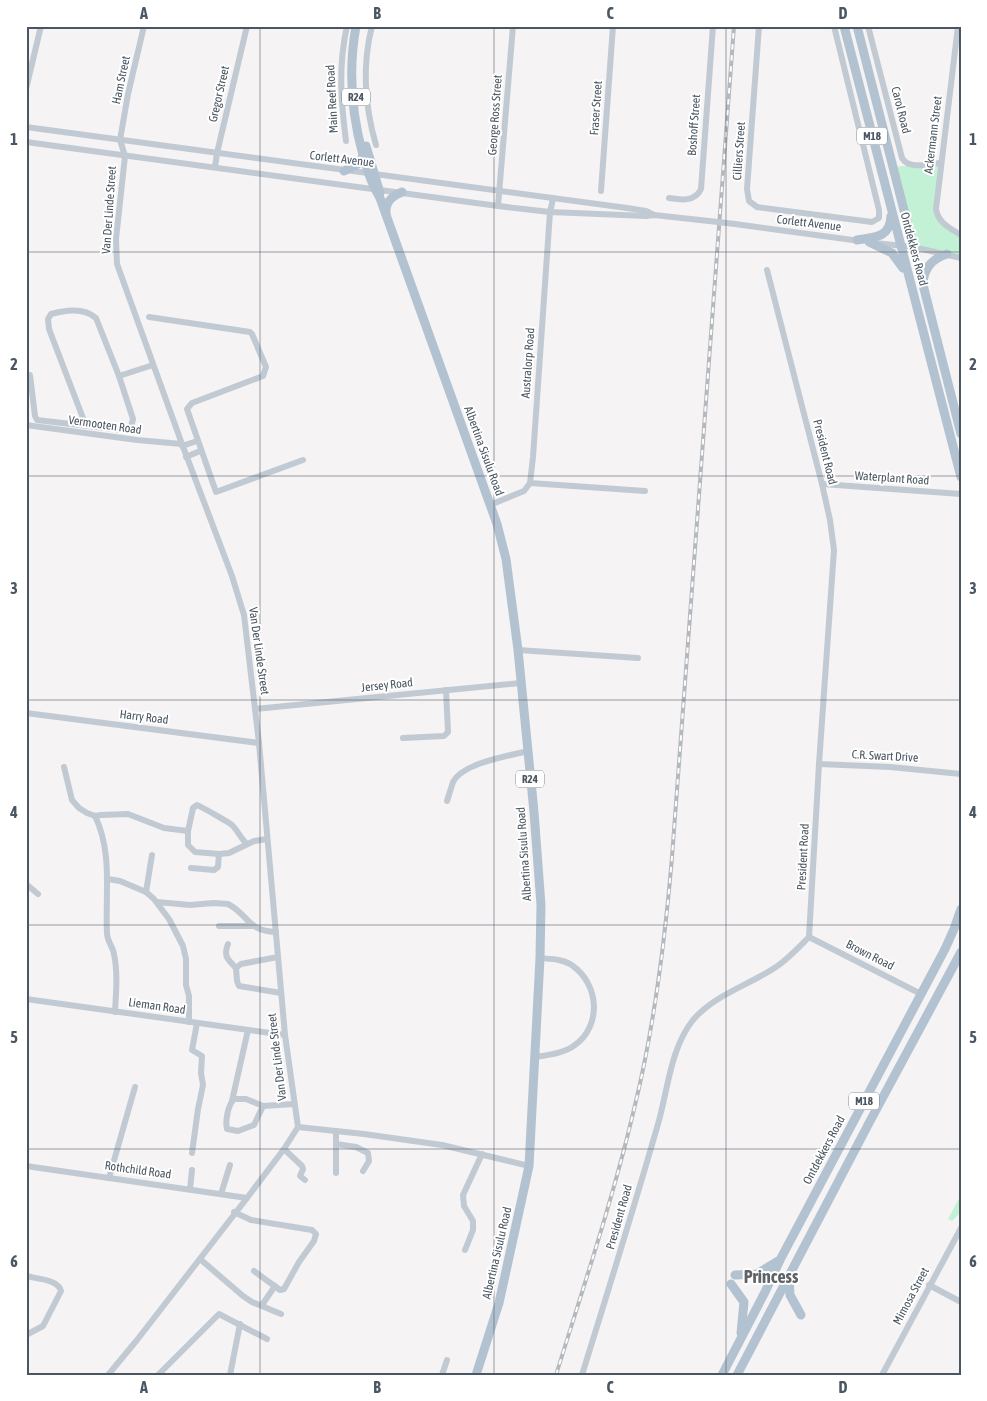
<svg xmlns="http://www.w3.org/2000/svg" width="987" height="1401" font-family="'Asap Condensed',sans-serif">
<rect width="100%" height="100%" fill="#f5f3f3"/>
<g fill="#c3f1d5">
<path d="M941,163L937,201L939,219L961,235V258L913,247L892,167Z"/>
<path d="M961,1195V1212L952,1221L948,1219Z"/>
</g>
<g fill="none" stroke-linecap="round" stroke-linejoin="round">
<g stroke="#c1cad2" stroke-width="6">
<path d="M144,26L128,94L120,140L125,156L116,239L117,264L182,444L232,576L244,615L259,743L285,1035L298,1127"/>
<path d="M372,26C362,65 365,107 376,145"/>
<path d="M759,26L747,189L749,201L757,207L872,222L879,218V210L834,26"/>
<path d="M868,26L902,158C909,170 929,164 941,163"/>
<path d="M958,26L936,209C938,223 950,228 961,235"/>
<path d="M26,89L41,26"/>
<path d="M26,127L627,208L646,211L654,215"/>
<path d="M346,141C341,101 338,66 347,26"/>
<path d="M26,142L498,206L550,212L646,216L654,215L709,221"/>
<path d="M215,167L217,153L247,26"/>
<path d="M601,191L613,26"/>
<path d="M669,198C681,200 695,202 701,189L713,26"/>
<path d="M498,206L513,26"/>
<path d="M735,224L860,241"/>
<path d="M875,243L913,247L961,258"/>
<path d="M149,317L250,332L252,334L266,367L263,376L192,403L187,409L216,492L303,460"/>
<path d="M30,375L35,416L37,420L122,430L131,427L133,419L119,376L153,365"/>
<path d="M26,425L137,440L182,444"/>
<path d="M86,426L49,329L48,319L51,314C65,310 84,307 96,318L119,376"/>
<path d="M182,446L197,441"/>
<path d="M186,457L200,451"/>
<path d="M530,483L645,491"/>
<path d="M822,484L961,494"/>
<path d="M490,505L524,491L530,483L533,457L550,212L553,199"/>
<path d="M518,650L638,658"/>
<path d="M255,709L521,683"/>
<path d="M26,713L259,743"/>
<path d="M403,738L444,736L448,732L446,690"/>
<path d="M819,764L890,767L961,774"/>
<path d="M64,767L72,800L79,808L87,813L95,816L101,815L128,814L164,828L188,831"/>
<path d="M447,801C449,795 451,788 453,782C463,763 508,756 528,751"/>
<path d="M95,816C113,853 105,894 107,933C107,941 113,947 114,954C118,973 116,993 115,1012"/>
<path d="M247,844C241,839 238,831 232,825C230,823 200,806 197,805L193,808L188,831V845L195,852L219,854L229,853L254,841L267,839"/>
<path d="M191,868L214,870L218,867L219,854"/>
<path d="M108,879L120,881L146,892L154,899L169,919L183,946L186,959V985L189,996V1022"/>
<path d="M26,884L38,894"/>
<path d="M146,892L152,855"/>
<path d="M157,902L190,905L214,903L228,904C249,915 247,931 276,932"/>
<path d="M219,926H252"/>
<path d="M809,937L921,994"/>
<path d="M228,944C223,957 228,959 236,968"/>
<path d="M278,957L241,964L236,968L237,981L239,986L281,993"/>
<path d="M26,999L285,1035"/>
<path d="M535,1057C548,1055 565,1053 575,1045C602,1025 599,985 573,966C564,959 551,959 540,958"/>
<path d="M232,1101L248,1030"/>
<path d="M263,1106L254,1125L238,1131L227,1129C225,1121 228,1105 234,1099H246L263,1106L294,1104"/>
<path d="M336,1144L356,1147L368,1153L369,1161L363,1171"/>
<path d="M284,1149L302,1166L303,1169L300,1176L305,1180"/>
<path d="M192,1153L198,1109L203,1085L201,1073L202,1056L192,1050L197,1023"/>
<path d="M26,1166L247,1198"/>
<path d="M336,1173V1131"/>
<path d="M109,1178L135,1087"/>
<path d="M190,1189L192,1170"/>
<path d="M221,1194L230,1165"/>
<path d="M234,1212L251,1220L312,1230L316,1234L314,1241L299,1262L284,1289L280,1290L254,1271"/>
<path d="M465,1250L473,1230V1221L464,1206L463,1195L482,1154"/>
<path d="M200,1259L243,1296L252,1302L281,1314"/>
<path d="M26,1276C37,1279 58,1279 61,1291L43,1326L26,1335"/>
<path d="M929,1285L961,1302"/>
<path d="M262,1305L275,1286"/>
<path d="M108,1375L137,1340L247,1198L284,1149L298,1127L364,1134L442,1145L529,1166"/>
<path d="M158,1375L219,1314L267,1339"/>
<path d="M230,1375L240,1324"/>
<path d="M442,1375L447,1360"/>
<path d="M582,1375C608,1291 634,1208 658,1124C668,1090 670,1049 693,1020C714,995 749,985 776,967C788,959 799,947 809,937L819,764L834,550L830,520L822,484L767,270"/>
<path d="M882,1375L961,1228"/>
</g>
<g stroke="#b3c2d1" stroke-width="9">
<path d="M356,26C348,71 351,112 363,155C367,170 372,185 380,198L497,524L506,559L518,650L534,812L541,905L540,958L529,1166L499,1303L476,1375"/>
<path d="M844,26L961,477"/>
<path d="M857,26L961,434"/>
<path d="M366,146L380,193"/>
<path d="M344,171L360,163L363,155"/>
<path d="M386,214C385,202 392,196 402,192"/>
<path d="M857,240C875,237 890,238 891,216"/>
<path d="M869,242L892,253L903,268"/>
<path d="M923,282C925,267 932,259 947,254"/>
<path d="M735,1275L757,1274L778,1261"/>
<path d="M789,1277L790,1295L801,1315"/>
<path d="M731,1284L744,1302L741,1333"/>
<path d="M722,1375L765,1292L780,1260L945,949L954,929L961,909"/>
<path d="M737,1375L869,1123L961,952"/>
</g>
<g stroke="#b5b8bd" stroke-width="4">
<path id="rail" d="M556,1375C584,1285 614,1196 635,1105C655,1023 665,940 672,857L734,26"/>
</g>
<use href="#rail" stroke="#fff" stroke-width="2" stroke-dasharray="5.5" stroke-linecap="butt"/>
<path stroke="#c1cad2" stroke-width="6" d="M709,221L735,224"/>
</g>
<path fill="none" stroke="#4a5661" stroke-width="1" stroke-opacity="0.55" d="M260,26V1375M494,26V1375M726,26V1375M26,252H961M26,476H961M26,700H961M26,925H961M26,1149H961"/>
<g text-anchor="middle" stroke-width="4" stroke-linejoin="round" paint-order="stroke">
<g fill="#fff" stroke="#808990" stroke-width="1">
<rect x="342" y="88.5" width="28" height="17" rx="4"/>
<rect x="857" y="127.5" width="30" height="17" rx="4"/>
<rect x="516" y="770.5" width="28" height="17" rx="4"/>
<rect x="849" y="1092.5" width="30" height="17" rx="4"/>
</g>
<g font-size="11" font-weight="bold" fill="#4a5661">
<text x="356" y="101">R24</text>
<text x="872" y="140">M18</text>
<text x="530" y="783">R24</text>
<text x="864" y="1105">M18</text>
</g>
<g font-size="12" fill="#4a5661" stroke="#fff">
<text transform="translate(121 80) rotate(-78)" y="4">Ham Street</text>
<text transform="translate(219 94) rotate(-77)" y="4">Gregor Street</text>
<text transform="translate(332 99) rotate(-93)" y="4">Main Reef Road</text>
<text transform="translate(596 108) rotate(-86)" y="4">Fraser Street</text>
<text transform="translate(901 110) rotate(76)" y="4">Carol Road</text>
<text transform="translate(495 115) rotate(-86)" y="4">George Ross Street</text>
<text transform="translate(694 125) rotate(-86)" y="4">Boshoff Street</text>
<text transform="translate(933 135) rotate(-83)" y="4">Ackermann Street</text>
<text transform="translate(739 151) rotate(-86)" y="4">Cilliers Street</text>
<text transform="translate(342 159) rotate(7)" y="4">Corlett Avenue</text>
<text transform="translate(109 210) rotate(-86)" y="4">Van Der Linde Street</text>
<text transform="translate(809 223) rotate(7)" y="4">Corlett Avenue</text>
<text transform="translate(914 249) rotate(75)" y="4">Ontdekkers Road</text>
<text transform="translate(528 363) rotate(-86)" y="4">Australorp Road</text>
<text transform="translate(105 425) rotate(8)" y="4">Vermooten Road</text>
<text transform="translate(484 451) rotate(70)" y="4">Albertina Sisulu Road</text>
<text transform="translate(825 452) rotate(76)" y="4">President Road</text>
<text transform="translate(892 478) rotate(4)" y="4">Waterplant Road</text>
<text transform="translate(259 651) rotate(82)" y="4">Van Der Linde Street</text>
<text transform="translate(387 685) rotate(-6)" y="4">Jersey Road</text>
<text transform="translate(144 717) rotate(7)" y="4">Harry Road</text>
<text transform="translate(885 756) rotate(3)" y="4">C.R. Swart Drive</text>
<text transform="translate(524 854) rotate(-94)" y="4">Albertina Sisulu Road</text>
<text transform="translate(803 857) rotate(-87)" y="4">President Road</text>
<text transform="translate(870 955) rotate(27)" y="4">Brown Road</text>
<text transform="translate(157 1006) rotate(8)" y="4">Lieman Road</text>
<text transform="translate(277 1057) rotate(-97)" y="4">Van Der Linde Street</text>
<text transform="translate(824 1150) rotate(-62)" y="4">Ontdekkers Road</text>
<text transform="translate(138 1170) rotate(8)" y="4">Rothchild Road</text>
<text transform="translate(619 1217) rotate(-74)" y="4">President Road</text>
<text transform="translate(497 1253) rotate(-77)" y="4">Albertina Sisulu Road</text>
<text transform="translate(911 1296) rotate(-62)" y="4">Mimosa Street</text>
</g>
<g font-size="18" font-weight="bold" fill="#5f6368" stroke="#fff">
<text x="771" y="1283">Princess</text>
</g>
</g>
<rect width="987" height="1401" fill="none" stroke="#ffffff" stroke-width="55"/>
<rect x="28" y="28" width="932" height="1346" fill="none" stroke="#4a5661" stroke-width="2"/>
<g font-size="16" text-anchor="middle" font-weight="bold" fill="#4a5661">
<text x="144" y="19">A</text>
<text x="377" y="19">B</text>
<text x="610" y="19">C</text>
<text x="843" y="19">D</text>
<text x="14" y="145">1</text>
<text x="973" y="145">1</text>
<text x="14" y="370">2</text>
<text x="973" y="370">2</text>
<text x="14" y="594">3</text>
<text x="973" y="594">3</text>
<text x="14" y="818">4</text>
<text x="973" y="818">4</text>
<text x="14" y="1043">5</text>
<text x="973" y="1043">5</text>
<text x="14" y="1267">6</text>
<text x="973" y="1267">6</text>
<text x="144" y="1393">A</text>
<text x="377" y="1393">B</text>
<text x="610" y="1393">C</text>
<text x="843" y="1393">D</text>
</g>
</svg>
